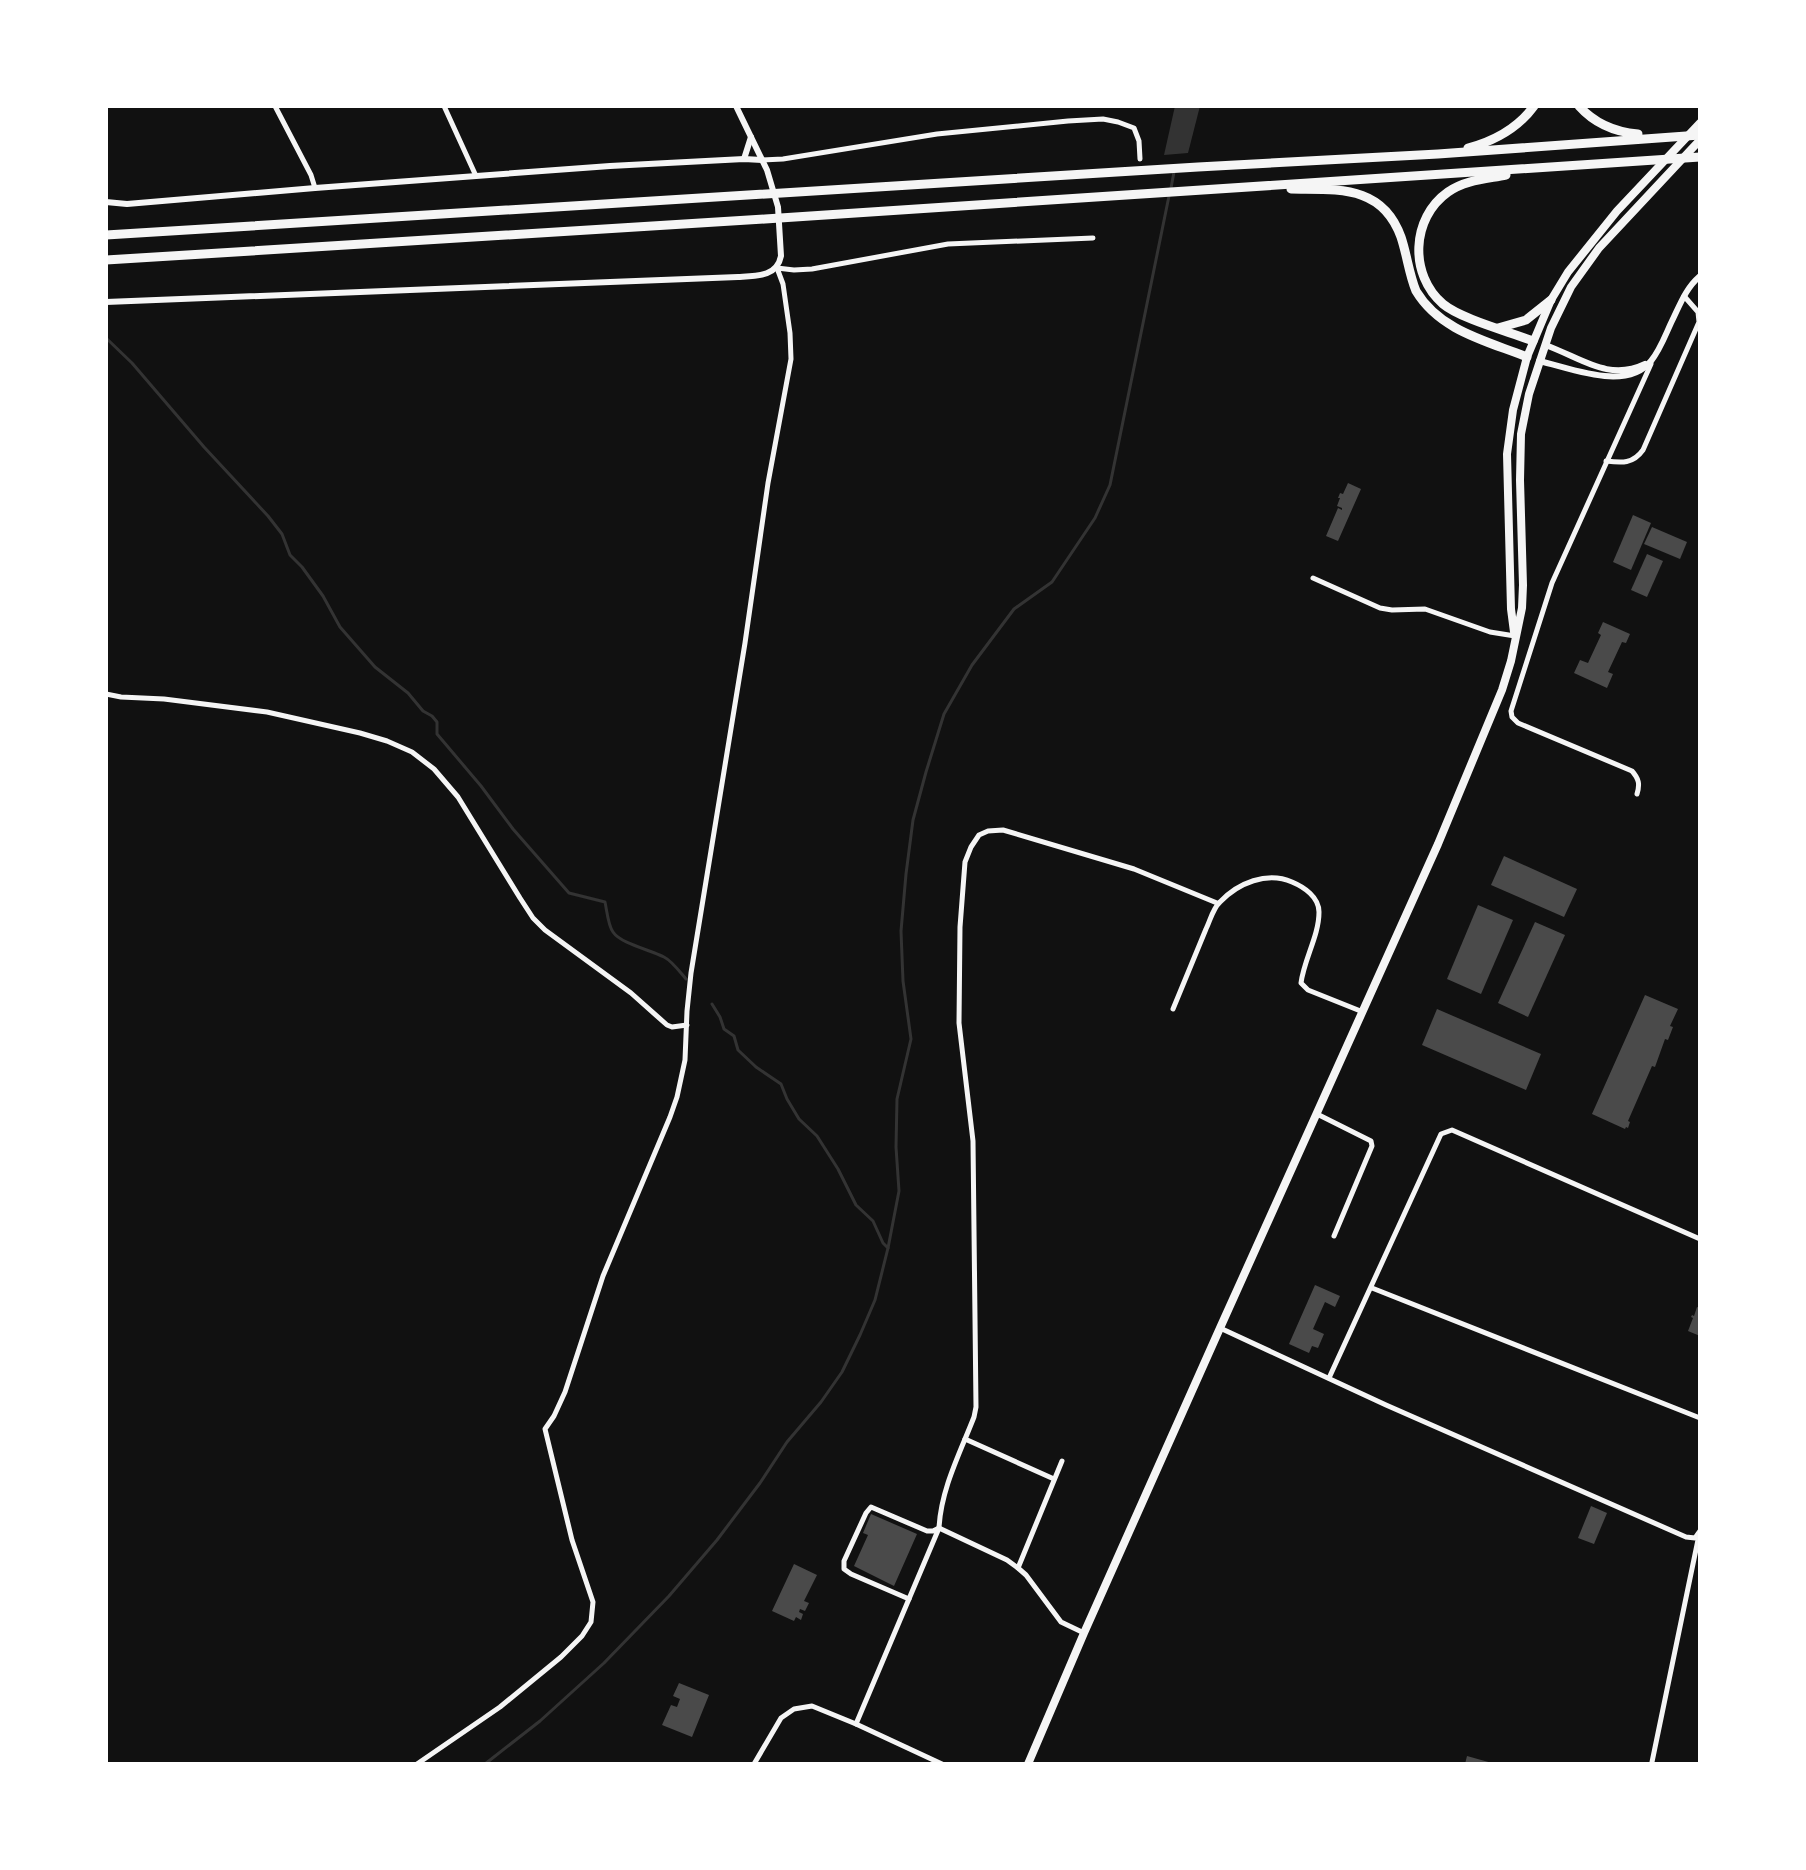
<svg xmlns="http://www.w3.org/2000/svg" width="1806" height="1870" font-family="Rubik,sans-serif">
<rect width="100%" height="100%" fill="#111"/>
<path fill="#333" d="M1175,106H1200L1188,153L1164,155Z"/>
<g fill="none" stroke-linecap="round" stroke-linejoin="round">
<g stroke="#333" stroke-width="3">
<path d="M1171,188L1174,172"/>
<path d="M106,338L132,363L204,447L268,516L282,534L290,555L302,567L323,596L340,627L375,667L408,693L423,711L432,716L437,722V734L481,786L513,829L569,893L605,902C607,911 608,925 613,932C621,944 651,950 664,957C672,961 680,972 686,979"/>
<path d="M712,1004L720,1017L724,1029L734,1036L738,1050L756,1067L781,1084L787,1099L799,1119L817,1136L838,1169L856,1205L873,1221L883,1243L888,1248"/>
<path d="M485,1764L540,1721L604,1663L669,1596L717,1540L760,1483L787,1442L821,1402L842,1372L860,1335L875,1300L888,1248L899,1191L896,1147L897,1099L911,1039L903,981L901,931L906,874L913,820L926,772L944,714L972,665L1014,609L1052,582L1095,518L1110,485L1169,196"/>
</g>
</g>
<g fill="#4a4a4a">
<path d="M1348,483L1361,489L1338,541L1326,536L1338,508L1342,510V508L1337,506L1340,498H1338L1340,493L1343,494Z"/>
<path d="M1633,515L1651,523L1631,570L1613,562Z"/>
<path d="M1652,527L1687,542L1680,559L1644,544Z"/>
<path d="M1647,554L1663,561L1647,597L1631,590Z"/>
<path d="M1603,622L1630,634L1626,643L1622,642L1608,672L1613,674L1607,688L1574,673L1580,660L1588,663L1601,635L1598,633Z"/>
<path d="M1504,856L1577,889L1564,917L1491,885Z"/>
<path d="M1478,905L1513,920L1481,994L1447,979Z"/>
<path d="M1535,922L1565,935L1528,1017L1498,1003Z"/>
<path d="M1645,995L1678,1009L1670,1026L1673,1027L1668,1040L1665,1039L1655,1067L1652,1066L1628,1121L1630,1122L1628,1128L1626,1127L1625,1129L1592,1114Z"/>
<path d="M1437,1009L1541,1054L1526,1090L1422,1045Z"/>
<path d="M1315,1285L1340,1296L1335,1307L1325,1302L1313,1329L1324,1334L1318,1348L1312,1346L1309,1353L1289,1344Z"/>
<path d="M1697,1307L1700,1308V1336L1688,1331L1693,1318L1691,1317L1692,1315L1694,1316Z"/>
<path d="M1591,1506L1607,1513L1594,1544L1578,1538Z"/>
<path d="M871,1514L917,1534L894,1586L854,1566L868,1535L863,1533Z"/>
<path d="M794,1564L817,1575L804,1601L809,1603L805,1611L800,1609L799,1612L803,1614L801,1620L796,1617L794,1621L772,1611Z"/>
<path d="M679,1683L709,1695L692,1737L662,1725L671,1705L677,1707L680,1699L673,1696Z"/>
<path d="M1467,1756L1492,1763L1491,1764H1465Z"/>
</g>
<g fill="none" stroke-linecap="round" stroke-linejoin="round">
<g stroke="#f5f5f5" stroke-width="5">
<path d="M275,106L311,175L315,188"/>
<path d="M444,106L476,176"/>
<path d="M762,160L783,159L937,134L1068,121L1103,119L1118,122L1134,128L1139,141L1140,159"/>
<path d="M1606,461C1622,463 1633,464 1643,450L1699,322L1698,312L1684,296"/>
<path d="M1313,578L1380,608L1392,610L1425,609L1490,632L1515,636"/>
<path d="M106,694L121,697L164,699L267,712L360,733L387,741L412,752L434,769L458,797L520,898L533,918L545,930L631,993L667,1025L672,1027L687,1025"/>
<path d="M1637,794C1640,784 1639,779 1632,771L1518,723L1512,717L1511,711L1552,583L1651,364"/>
<path d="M1173,1009C1184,982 1195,956 1206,929C1210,921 1213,908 1220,902C1238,883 1267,871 1292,882C1304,887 1319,897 1319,912C1319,936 1304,959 1301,983L1308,990L1363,1012"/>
<path d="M1317,1114L1371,1141L1372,1146L1334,1236"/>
<path d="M1372,1288L1700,1418"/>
<path d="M1220,1328L1386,1405L1686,1537L1695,1538L1700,1531"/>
<path d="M1329,1378L1441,1134L1452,1130L1700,1239"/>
<path d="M965,1439L1054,1479"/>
<path d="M1018,1568L1062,1461"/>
<path d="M909,1599L851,1574L844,1569V1561L866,1513L871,1507L927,1531H933L939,1528L1007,1560L1018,1568L1026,1575L1061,1622L1084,1633"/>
<path d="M856,1724L939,1528C941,1489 960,1453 974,1417L976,1407L973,1141L959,1023L960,927L965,862L971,847L979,835L988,831L1003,830L1134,869L1217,903"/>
<path d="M1652,1762L1699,1535"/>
<path d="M417,1764L500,1707L561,1657L582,1636L591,1622L593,1602L572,1540L545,1429L554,1416L565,1392L603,1276L670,1117L677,1097L685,1060L687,1011L691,973L745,643L768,483L791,359L790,333L783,284L777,268L794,270L812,269L948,244L1093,238"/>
<path d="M754,1764L781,1718L794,1709L812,1706L856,1724L942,1764"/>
</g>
<g stroke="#f5f5f5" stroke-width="6">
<path d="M744,159L751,137"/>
<path d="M106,202L127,204L315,188L610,166L744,159L762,160"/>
<path d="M106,302L738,277C756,276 777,277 781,256L778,207L767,170L736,106"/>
<path d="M1545,345C1580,357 1608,382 1645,364"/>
<path d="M1539,361C1571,368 1626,392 1651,361C1660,350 1665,336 1671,323C1680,305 1685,289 1700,276"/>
</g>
<g stroke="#f5f5f5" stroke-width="8">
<path d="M1514,632L1511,609L1507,454L1513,410L1527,357L1551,300L1568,272L1617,211L1700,123"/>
<path d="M1028,1764L1084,1633L1220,1328L1438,844L1502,690L1511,661L1522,608L1523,585L1520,480L1521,434L1529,394L1551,328L1571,287L1599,248L1700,140"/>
</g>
<g stroke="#f5f5f5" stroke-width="9">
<path d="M1579,106C1595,124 1615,132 1638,134"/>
<path d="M1468,148C1494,141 1518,128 1534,106"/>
<path d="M1506,175C1486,179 1465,180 1448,192C1411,218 1409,275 1443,304C1461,319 1510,332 1533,341"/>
<path d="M1291,189C1337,190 1382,184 1401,237C1407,255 1409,274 1416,291C1440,331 1487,341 1527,357"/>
<path d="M106,235L1198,167L1438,154L1700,135"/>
<path d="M106,260L765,219L1700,157"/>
<path d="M1498,328L1526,320L1551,300"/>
</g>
</g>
<rect width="1806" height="1870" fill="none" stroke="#ffffff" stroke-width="216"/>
</svg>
